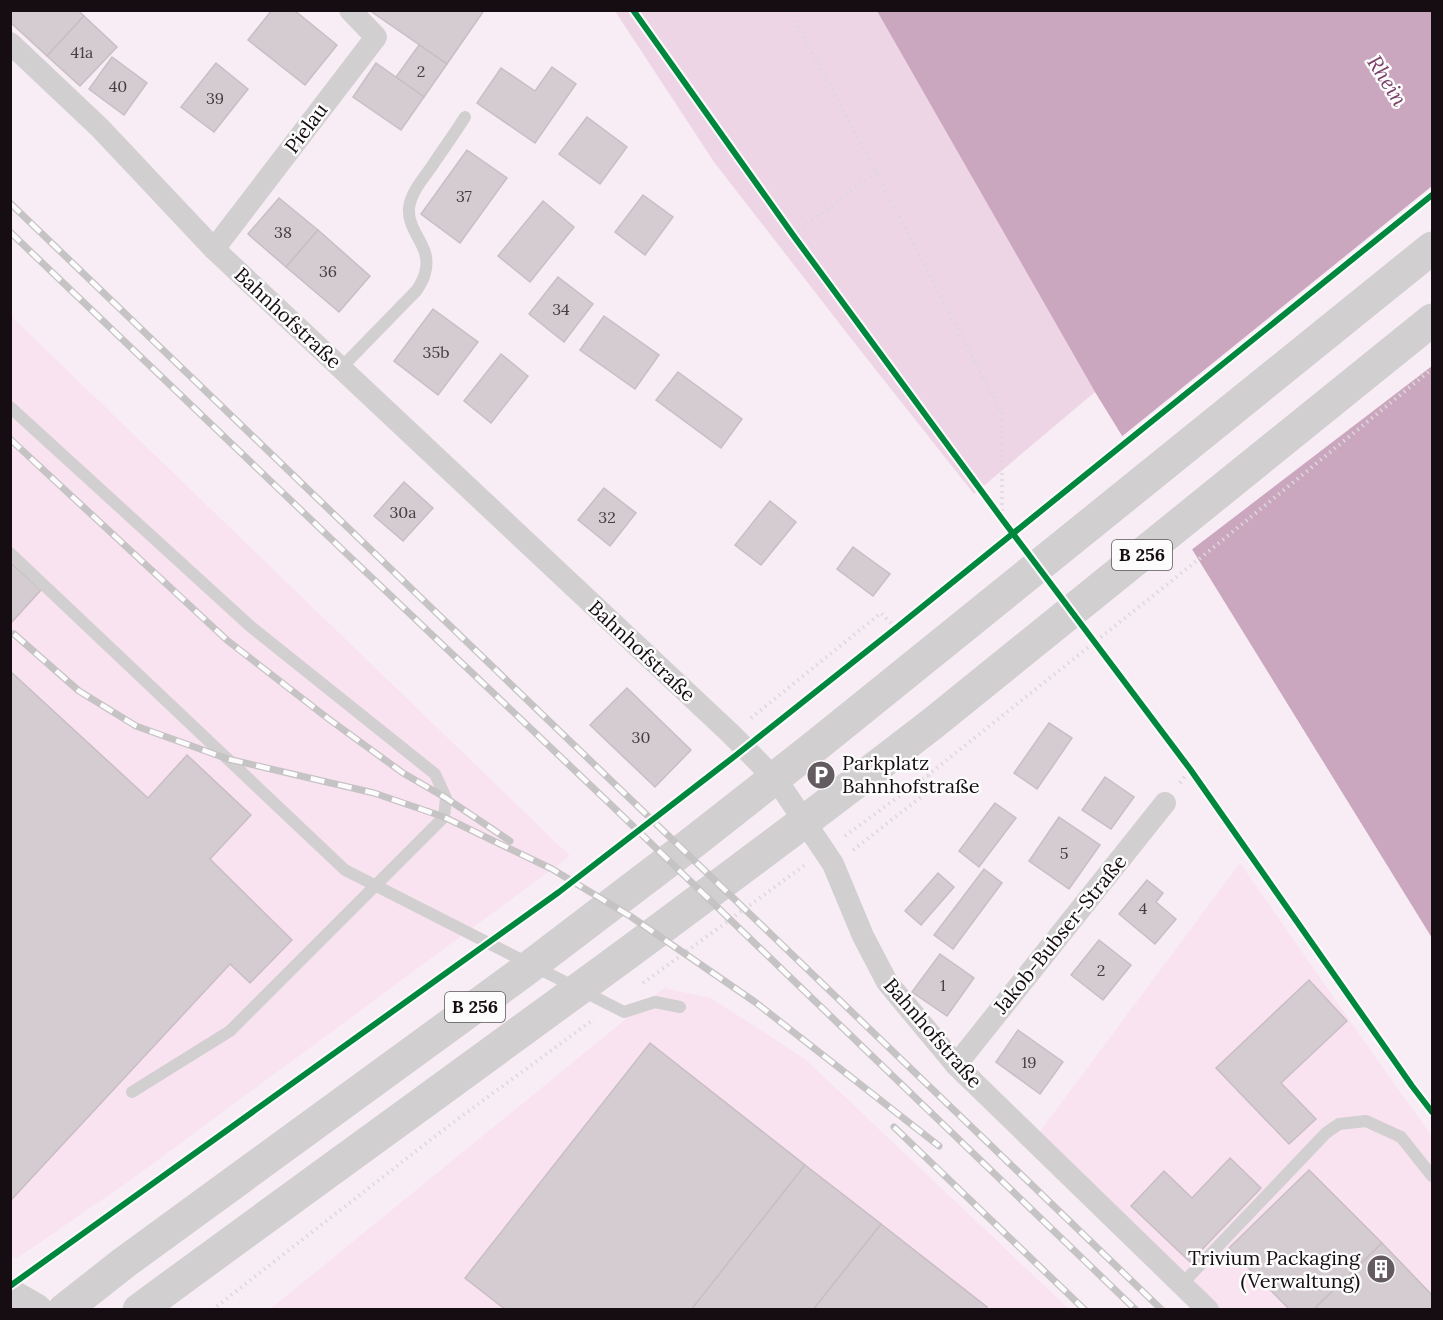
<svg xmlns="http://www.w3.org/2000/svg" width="1443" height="1320" font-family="Lora,serif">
<rect width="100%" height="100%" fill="#f8edf4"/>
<g fill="#fae3f1">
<path d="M10,315L570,856L128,1182L16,1259L10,1256Z"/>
<path d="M1240,863L1390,1078L1432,1136V1309H1217L1038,1134Z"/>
<path d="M664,988L711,998L805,1059L1069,1309L269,1310Z"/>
</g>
<path fill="#eed5e5" d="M615,11H877L1095,392L974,494L853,341L714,162Z"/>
<path fill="#caa7be" d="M877,11H1432V938L1095,392Z"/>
<path fill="#f8edf4" d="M1432,186V366L1190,551L1120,438Z"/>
<g fill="#d5ccd2" stroke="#c8bec4" stroke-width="1.5">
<path d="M13,10H78L84,16L47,56L10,22V13Z"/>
<path d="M272,10H294L337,45L305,85L248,40Z"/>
<path d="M369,10H480L483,12L447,64Z"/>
<path d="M84,16L117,47L80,86L47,56Z"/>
<path d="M419,45L447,64L424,97L396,77Z"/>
<path d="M112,57L147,83L124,115L89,89Z"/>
<path d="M216,63L248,89L214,132L181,107Z"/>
<path d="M376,63L424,97L401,130L353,97Z"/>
<path d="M552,67L576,84L535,143L477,103L501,68L535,91Z"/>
<path d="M587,117L627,147L600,184L559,154Z"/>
<path d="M467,150L507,178L460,243L421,214Z"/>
<path d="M643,195L673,217L645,255L615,232Z"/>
<path d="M279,198L318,230L286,267L248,234Z"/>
<path d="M543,201L574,227L530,282L498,256Z"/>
<path d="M318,230L370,276L339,312L286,267Z"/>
<path d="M558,277L593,304L564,342L529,314Z"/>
<path d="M433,309L478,342L438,395L394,361Z"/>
<path d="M604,316L659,355L635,389L580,350Z"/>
<path d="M501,354L528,376L491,423L464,401Z"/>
<path d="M678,372L742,419L721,448L656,400Z"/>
<path d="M404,482L433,508L403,541L374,516Z"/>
<path d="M604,488L636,513L610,546L578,520Z"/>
<path d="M770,501L796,522L761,565L735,545Z"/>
<path d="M853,547L890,574L873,596L837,569Z"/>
<path d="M10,562L41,590L10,624Z"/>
<path d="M10,671L148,798L187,755L251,815L210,859L292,940L250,983L230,964L11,1200Z"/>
<path d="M627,688L691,750L655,787L590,725Z"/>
<path d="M1049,723L1072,738L1037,789L1014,773Z"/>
<path d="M1105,777L1134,797L1111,829L1082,810Z"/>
<path d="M995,803L1016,818L979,867L959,851Z"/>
<path d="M1059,817L1100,845L1069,889L1029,861Z"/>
<path d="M984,869L1002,883L953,949L934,935Z"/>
<path d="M938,873L954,887L921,925L905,911Z"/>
<path d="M1147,880L1163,893L1156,902L1176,919L1155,944L1119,914Z"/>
<path d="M1099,940L1131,965L1103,1000L1071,975Z"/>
<path d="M940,954L974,978L947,1016L912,992Z"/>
<path d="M1309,980L1347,1021L1281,1083L1316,1119L1289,1144L1216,1068Z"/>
<path d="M1018,1030L1063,1062L1040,1094L996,1062Z"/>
<path d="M650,1043L805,1165L691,1310H506L465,1278Z"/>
<path d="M1230,1158L1261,1188L1190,1262L1131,1206L1164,1171L1192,1198Z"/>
<path d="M805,1165L881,1224L813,1310H691Z"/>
<path d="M1309,1170L1382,1243L1313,1310H1290L1229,1248Z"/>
<path d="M881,1224L987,1307L985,1310H813Z"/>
<path d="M1382,1243L1432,1295V1310H1313Z"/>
</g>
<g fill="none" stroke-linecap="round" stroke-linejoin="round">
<g stroke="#dcd9da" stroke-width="4" stroke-dasharray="1.5 4.5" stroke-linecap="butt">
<path d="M789,10L876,172L1002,413V519"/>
<path d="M793,235L876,172"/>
<path d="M751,718L881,613L896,628"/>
<path d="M1180,783L1190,769"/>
<path d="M845,836L928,775L1214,547L1432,369"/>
<path d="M853,850L934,787L928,775"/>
<path d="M643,983L805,865"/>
<path d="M212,1310L447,1127L594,1019"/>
</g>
<g stroke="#d1cfd0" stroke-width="12">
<path d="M341,368L417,290C420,285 424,279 425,273C433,246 407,233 409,208C411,191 425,177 434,163C444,148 455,133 465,117"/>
<path d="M10,407L250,626L435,774L446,798L444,817L230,1031L132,1092"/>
<path d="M10,553L345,870L624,1012L655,1002L680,1007"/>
<path d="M1182,1284L1326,1133L1339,1124L1366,1121L1401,1137L1432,1176"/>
</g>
<g stroke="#d1cfd0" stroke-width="22">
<path d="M10,43L100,128L214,249L731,734L778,782L833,864L863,936L887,982L956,1065L1208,1310"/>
<path d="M214,249L376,37L350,10"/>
<path d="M956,1065L1165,803"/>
</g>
<path stroke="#d1cfd0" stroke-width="33" d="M10,1295L36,1310"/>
<g stroke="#d1cfd0" stroke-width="33">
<path d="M64,1310L125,1262L524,971L696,840L818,744L1432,248"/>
<path d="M139,1310C404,1115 672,925 932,724L1432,320"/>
</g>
<g stroke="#c6c3c5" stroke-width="7">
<g id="rail">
<path d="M10,203L1162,1310"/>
<path d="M10,232L350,557L608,802L1136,1310"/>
<path d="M10,439L228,641L330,720L403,773L446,798L510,841"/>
<path d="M14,634L79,691L136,726L228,759L374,793L444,817L552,869L630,916L755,1002L939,1146"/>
<path d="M894,1127L1085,1310"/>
</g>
</g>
<use href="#rail" stroke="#fcfcfc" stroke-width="4.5" stroke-dasharray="14" stroke-linecap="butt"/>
<g stroke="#fcfcfc" stroke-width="10">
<g id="cycleway">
<path d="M633,10L793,235L1002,519L1190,769L1412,1086L1432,1112"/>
<path d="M10,1286L559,892L735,756L896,628L1432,195"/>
</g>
</g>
<use href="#cycleway" stroke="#00873e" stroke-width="6"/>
</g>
<defs>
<g id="parking-disc" transform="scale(1.5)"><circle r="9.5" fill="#645b61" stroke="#fcfcfc"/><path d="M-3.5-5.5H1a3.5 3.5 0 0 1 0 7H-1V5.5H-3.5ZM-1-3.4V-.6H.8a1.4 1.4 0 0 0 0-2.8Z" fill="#fff"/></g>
<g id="building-disc" transform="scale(1.5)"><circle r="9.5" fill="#645b61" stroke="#fcfcfc"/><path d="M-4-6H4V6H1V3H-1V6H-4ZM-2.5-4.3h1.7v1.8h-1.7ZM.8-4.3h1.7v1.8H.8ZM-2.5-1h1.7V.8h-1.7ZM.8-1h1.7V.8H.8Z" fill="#fff"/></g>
</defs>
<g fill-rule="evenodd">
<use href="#parking-disc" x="821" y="775"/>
<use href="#building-disc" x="1381" y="1269"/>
</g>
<g text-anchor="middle" stroke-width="5" stroke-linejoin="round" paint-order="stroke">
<g font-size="16" fill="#453d42">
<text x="82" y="58">41a</text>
<text x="421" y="77">2</text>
<text x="118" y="92">40</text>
<text x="215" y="104">39</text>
<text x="464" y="202">37</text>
<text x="283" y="238">38</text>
<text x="328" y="277">36</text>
<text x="561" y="315">34</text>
<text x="436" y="358">35b</text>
<text x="403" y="518">30a</text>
<text x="607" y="523">32</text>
<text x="641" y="743">30</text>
<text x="1064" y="859">5</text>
<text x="1143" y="914">4</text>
<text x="1101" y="976">2</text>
<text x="943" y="991">1</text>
<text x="1029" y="1068">19</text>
</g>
<g fill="#fcfcfc" stroke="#5a5558" stroke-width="1.5">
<rect x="1112" y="540" width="60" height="30" rx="4.5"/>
<rect x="445" y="992" width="60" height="30" rx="4.5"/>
</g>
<g font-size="18" font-weight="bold" fill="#150d12">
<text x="1142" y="561">B 256</text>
<text x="475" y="1013">B 256</text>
</g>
<g font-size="20" fill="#150d12" stroke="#fcfcfc">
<text transform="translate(306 128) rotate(-53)" y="7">Pielau</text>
<text transform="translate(288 318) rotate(43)" y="7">Bahnhofstraße</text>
<text transform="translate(642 651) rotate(43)" y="7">Bahnhofstraße</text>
<text transform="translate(1060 934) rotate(-51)" y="7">Jakob-Bubser-Straße</text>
<text transform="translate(933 1033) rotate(49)" y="7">Bahnhofstraße</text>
</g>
<g font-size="20" fill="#150d12" stroke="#fcfcfc" text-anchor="start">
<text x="842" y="770">Parkplatz<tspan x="842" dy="23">Bahnhofstraße</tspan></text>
<text x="1360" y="1265" text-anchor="end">Trivium Packaging<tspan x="1360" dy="23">(Verwaltung)</tspan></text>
</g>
<g font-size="21" font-style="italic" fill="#7b4069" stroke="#fcfcfc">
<text transform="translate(1387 81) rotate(58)" y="7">Rhein</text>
</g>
</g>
<rect width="1443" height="1320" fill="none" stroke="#150d12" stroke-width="24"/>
</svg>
